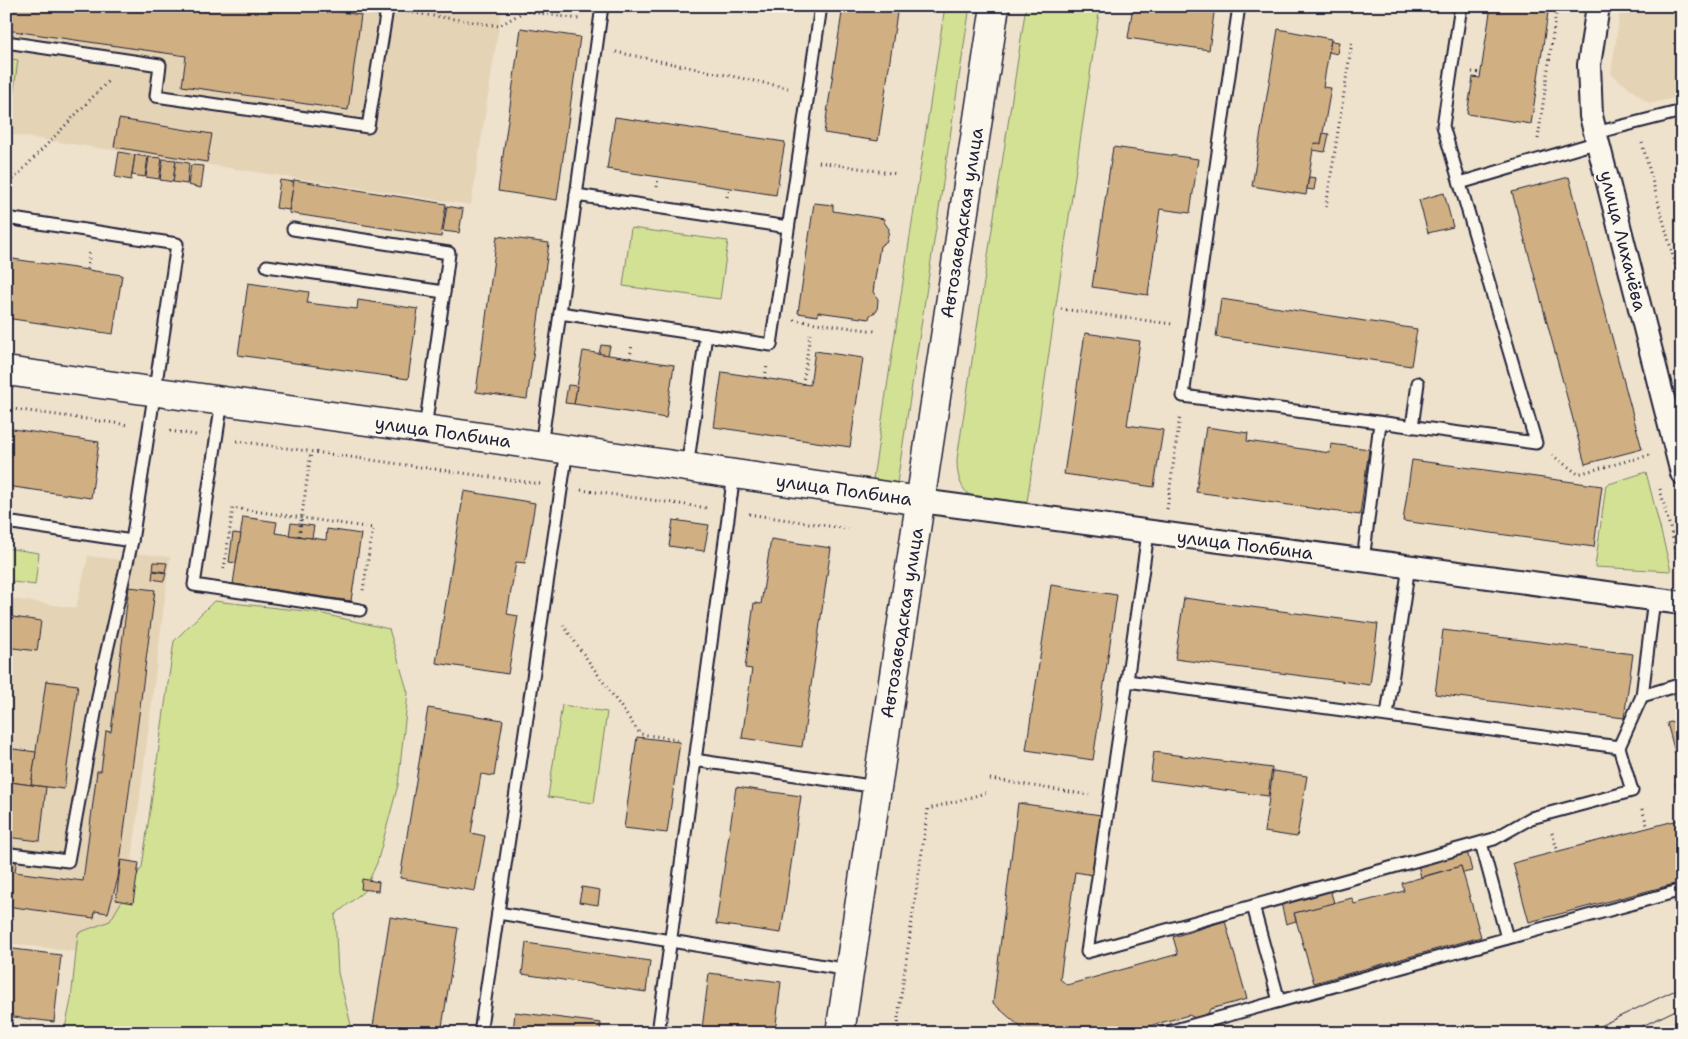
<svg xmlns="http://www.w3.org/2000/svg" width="1688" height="1039" font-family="'Shantell Sans',sans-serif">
<rect width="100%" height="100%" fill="#eee2cc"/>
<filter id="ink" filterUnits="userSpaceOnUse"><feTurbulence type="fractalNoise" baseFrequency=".02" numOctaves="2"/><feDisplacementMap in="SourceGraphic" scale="10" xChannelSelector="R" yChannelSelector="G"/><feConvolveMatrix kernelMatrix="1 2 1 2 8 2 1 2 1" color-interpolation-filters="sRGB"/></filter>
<g filter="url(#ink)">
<g fill="#e5d3b6">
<path d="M6,6H502L471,205L6,134Z"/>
<path d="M1621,6H1682V96L1650,104L1611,74Z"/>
<path d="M125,552L170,557L120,957L6,943V598L76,608L88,556L122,560Z"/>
</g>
<g fill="#d3e195" stroke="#7a8268">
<path d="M945,6H970L897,483L873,479Z"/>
<path d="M1026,6H1100L1026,509C989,503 956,507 957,459Z"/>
<path d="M6,58L18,60L8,134H6Z"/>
<path d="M631,228L728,241L720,299L623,286Z"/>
<path d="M1646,472L1671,571L1595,567L1606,485Z"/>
<path d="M6,548L39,553L35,585L6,581Z"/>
<path d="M214,601L314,612L389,629L408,693L398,785L377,863L364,891L335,915L338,973L353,1033H64L71,1000L78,933L110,921L142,867L174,641Z"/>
<path d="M562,705L607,712L594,803L548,797Z"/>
</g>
<g fill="#d0b083" stroke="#22223b">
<path d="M6,6H299L361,15L348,110L182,86L186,56L6,30Z"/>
<path d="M843,6H898L878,141L824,133Z"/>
<path d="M1133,6H1215L1209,50L1128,38Z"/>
<path d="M1491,6H1549L1531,124L1467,114L1473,77L1480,78Z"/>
<path d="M521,28L580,37L557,200L498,191Z"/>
<path d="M1278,29L1331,39L1323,87L1331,88L1321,144L1314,143L1306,195L1252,186Z"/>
<path d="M1331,41L1339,42L1337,54L1329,52Z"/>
<path d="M615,117L785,142L776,195L607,169Z"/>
<path d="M119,119L212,134L207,162L114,147Z"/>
<path d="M1682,127V149L1676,128Z"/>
<path d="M1323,133L1329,134L1325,152L1313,150L1314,143L1321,144Z"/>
<path d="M1113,147L1198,159L1190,213L1160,209L1148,295L1092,287Z"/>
<path d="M119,152L135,155L131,180L115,177Z"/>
<path d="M135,155L148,157L145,177L132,175Z"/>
<path d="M149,157L162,158L159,179L146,177Z"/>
<path d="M163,159L176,160L173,182L160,180Z"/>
<path d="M176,161L189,163L187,184L173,182Z"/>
<path d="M191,165L204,166L201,188L188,185Z"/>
<path d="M1309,177L1316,178L1314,190L1307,189Z"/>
<path d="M1569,177L1642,449L1585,464L1512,192Z"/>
<path d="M280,180L294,182L289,210L276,208Z"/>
<path d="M294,180L446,204L441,237L289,213Z"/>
<path d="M1444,193L1453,227L1428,233L1419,200Z"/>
<path d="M814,203L833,205V211L884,219V222L889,229L887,241L880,246L873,292L878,299L877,311L870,315L869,319L818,312V316L798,313Z"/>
<path d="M447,206L463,209L459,233L443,231Z"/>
<path d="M497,236L549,243L527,399L476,392Z"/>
<path d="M6,258L122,275L113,334L6,318Z"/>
<path d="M248,283L309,292L307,303L357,309L358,300L418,309L408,379L238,355Z"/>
<path d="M1221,299L1417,329L1411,366L1216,337Z"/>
<path d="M1085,333L1140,341L1127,425L1163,430L1154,487L1064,474Z"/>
<path d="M601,345L610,346L608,355L599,354Z"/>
<path d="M583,351L674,365L666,418L574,404Z"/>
<path d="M815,351L863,358L850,447L714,427L722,372L810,385Z"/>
<path d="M568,385L577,386L574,404L565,403Z"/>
<path d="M1206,427L1248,433L1247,441L1330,453L1331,444L1369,449L1360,515L1196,492Z"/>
<path d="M6,428L99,442L91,498L6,486Z"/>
<path d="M1412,460L1602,486L1594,547L1403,521Z"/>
<path d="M464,491L535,503L525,563L516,562L507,614L518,616L508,674L436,663Z"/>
<path d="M243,517L277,522L275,533L312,538L326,540L327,529L361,534L351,601L233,584Z"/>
<path d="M673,520L709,525L704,551L669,546Z"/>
<path d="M291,523L314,526L312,538L289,535Z"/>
<path d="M233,533L241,534L236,563L229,562Z"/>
<path d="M771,539L831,548L802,747L742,738L752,669L745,668L754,603L761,604Z"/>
<path d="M154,562L167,563L165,572L153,570Z"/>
<path d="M153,571L166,573L164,581L152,579Z"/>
<path d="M1051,585L1117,595L1093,760L1026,750Z"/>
<path d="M129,587L155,590L118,878L108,913L95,911L94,918L6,906V855L17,857L15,872L83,881L97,771H101L106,731L111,732Z"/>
<path d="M1184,598L1378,624L1370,685L1175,659Z"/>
<path d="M6,616L41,621L37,651L6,647Z"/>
<path d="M1443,630L1633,654L1624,718L1435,694Z"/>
<path d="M46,681L78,685L64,789L31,785Z"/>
<path d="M428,708L503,720L494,776L481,774L471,833L485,836L475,891L400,878Z"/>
<path d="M1682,719V778L1667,723Z"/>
<path d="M637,737L680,742L667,833L624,828Z"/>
<path d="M6,748L36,752L31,785L10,782L8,804H6Z"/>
<path d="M1154,752L1272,768L1268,796L1150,780Z"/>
<path d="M1273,771L1307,776L1297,837L1264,832Z"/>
<path d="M1682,781V793L1678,794L1675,783Z"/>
<path d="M10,782L46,787L40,841L6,837V815Z"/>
<path d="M736,787L801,796L781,933L716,924Z"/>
<path d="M1018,803L1101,815L1093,875L1075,872L1060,979L1067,985L1178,954L1173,937L1225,921L1247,999L1210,1009L1207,1016L1197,1019L1189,1015L1123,1033H1027L993,1003Z"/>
<path d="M1682,819V882L1529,922L1513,863Z"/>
<path d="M1467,851L1472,871L1463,873L1461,866L1421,877L1418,865Z"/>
<path d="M121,860L139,863L133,903L116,900Z"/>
<path d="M1461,866L1481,937L1314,983L1294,913L1352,898L1354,904L1404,891L1402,883Z"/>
<path d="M362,879L379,882L378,891L361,889Z"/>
<path d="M582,887L600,890L598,905L579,902Z"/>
<path d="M1330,889L1334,903L1294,913L1296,921L1286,924L1281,903Z"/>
<path d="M390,917L458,928L441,1033H372Z"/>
<path d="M526,943L650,961L646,992L522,974Z"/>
<path d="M6,948L61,955L54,1022L6,1016Z"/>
<path d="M709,973L781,982L775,1033H713V1030L702,1029Z"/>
<path d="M515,1012L601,1023L600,1033H513Z"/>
</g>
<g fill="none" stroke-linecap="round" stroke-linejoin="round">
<g stroke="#22223b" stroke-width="15">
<g id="service">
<path d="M1239,6L1183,396L1536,443L1443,126L1461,6"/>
<path d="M6,42L160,65L156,96L368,127L387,9L367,6"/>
<path d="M1595,133L1682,111"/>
<path d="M1460,183L1598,142"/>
<path d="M576,195L788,227"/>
<path d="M6,218L177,244L132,541L105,659L68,861L11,854"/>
<path d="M293,229L449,253L444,292"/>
<path d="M267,266L444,292L425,429"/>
<path d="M560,313L602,6"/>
<path d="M222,401L194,585L360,610"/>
<path d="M1412,427L1418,383"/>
<path d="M541,446L560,313L706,335"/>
<path d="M687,468L706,335L771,345L821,6"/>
<path d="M6,522L132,541"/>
<path d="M1363,561L1380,423"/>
<path d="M1127,681L1148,533"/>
<path d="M1642,696L1682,684"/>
<path d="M1387,715L1409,566"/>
<path d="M1619,747L1127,681L1087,952L1494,839L1531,818L1632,791L1619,747L1642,696L1654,599"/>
<path d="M694,760L877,787"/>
<path d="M1481,843L1507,938"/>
<path d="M1253,906L1279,1001"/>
<path d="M498,913L849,970"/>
<path d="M480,1033L567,450"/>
<path d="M658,1033L734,474"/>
<path d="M1164,1033L1682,890"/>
</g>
</g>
<g stroke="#22223b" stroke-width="26">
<g id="minor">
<path d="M1598,6L1589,65L1591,116L1682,473"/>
<path d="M921,501L1682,603"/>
</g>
</g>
<g stroke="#22223b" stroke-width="31">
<g id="tertiary">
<path d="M6,371L425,429L921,501"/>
<path d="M840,1033L995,6"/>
</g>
</g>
<g stroke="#22223b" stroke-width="3" stroke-dasharray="1 4" stroke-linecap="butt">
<path d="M408,12L499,26L525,11L579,19"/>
<path d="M921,12L922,6"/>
<path d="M616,52L788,88"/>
<path d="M1472,72L1481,73"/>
<path d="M1538,139L1557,6"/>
<path d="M1642,143L1682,289"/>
<path d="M819,162L898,174"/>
<path d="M6,187L110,79"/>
<path d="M657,187L658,177"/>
<path d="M727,197L728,188"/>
<path d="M1326,207L1352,42"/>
<path d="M87,269L90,250"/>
<path d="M1061,309L1172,324"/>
<path d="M794,320L875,331"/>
<path d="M630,358L632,344"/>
<path d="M765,378L767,365"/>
<path d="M803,384L810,334"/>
<path d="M6,408L129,425"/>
<path d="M170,431L196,435"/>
<path d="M237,441L540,484"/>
<path d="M1552,455L1578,474L1650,455"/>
<path d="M1660,489L1682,574"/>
<path d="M581,490L708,508"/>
<path d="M1167,509L1180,416"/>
<path d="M749,514L848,529"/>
<path d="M299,536L311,452"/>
<path d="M224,569L233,508L373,528L363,590"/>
<path d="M563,625L640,734L677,739"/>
<path d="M990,779L1089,795"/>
<path d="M1642,809L1648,828"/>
<path d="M1552,833L1558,852"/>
<path d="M899,1033L898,1017L928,809L989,792"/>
</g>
<use href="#service" stroke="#fbf7ec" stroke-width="11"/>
<use href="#minor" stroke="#fbf7ec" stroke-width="22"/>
<use href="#tertiary" stroke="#fbf7ec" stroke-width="28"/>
<g stroke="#22223b" stroke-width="1">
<path d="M1585,1033L1682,987"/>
<path d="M1628,1033L1682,1007"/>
</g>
</g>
</g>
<g text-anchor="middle" stroke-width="5" stroke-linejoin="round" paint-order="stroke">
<g font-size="18" fill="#22223b" stroke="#fbf7ec">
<text transform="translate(962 223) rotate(-81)" y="6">Автозаводская улица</text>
<text transform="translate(1623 241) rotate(76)" y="6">улица Лихачёва</text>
<text transform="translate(443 432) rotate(8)" y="6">улица Полбина</text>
<text transform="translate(844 490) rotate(8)" y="6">улица Полбина</text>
<text transform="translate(1245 545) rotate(7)" y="6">улица Полбина</text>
<text transform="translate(902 623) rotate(-81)" y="6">Автозаводская улица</text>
</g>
</g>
<rect width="1688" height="1039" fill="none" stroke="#fbf7ec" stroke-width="25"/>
<rect x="12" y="12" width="1663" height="1014" fill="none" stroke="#22223b" stroke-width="2" filter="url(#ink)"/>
</svg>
